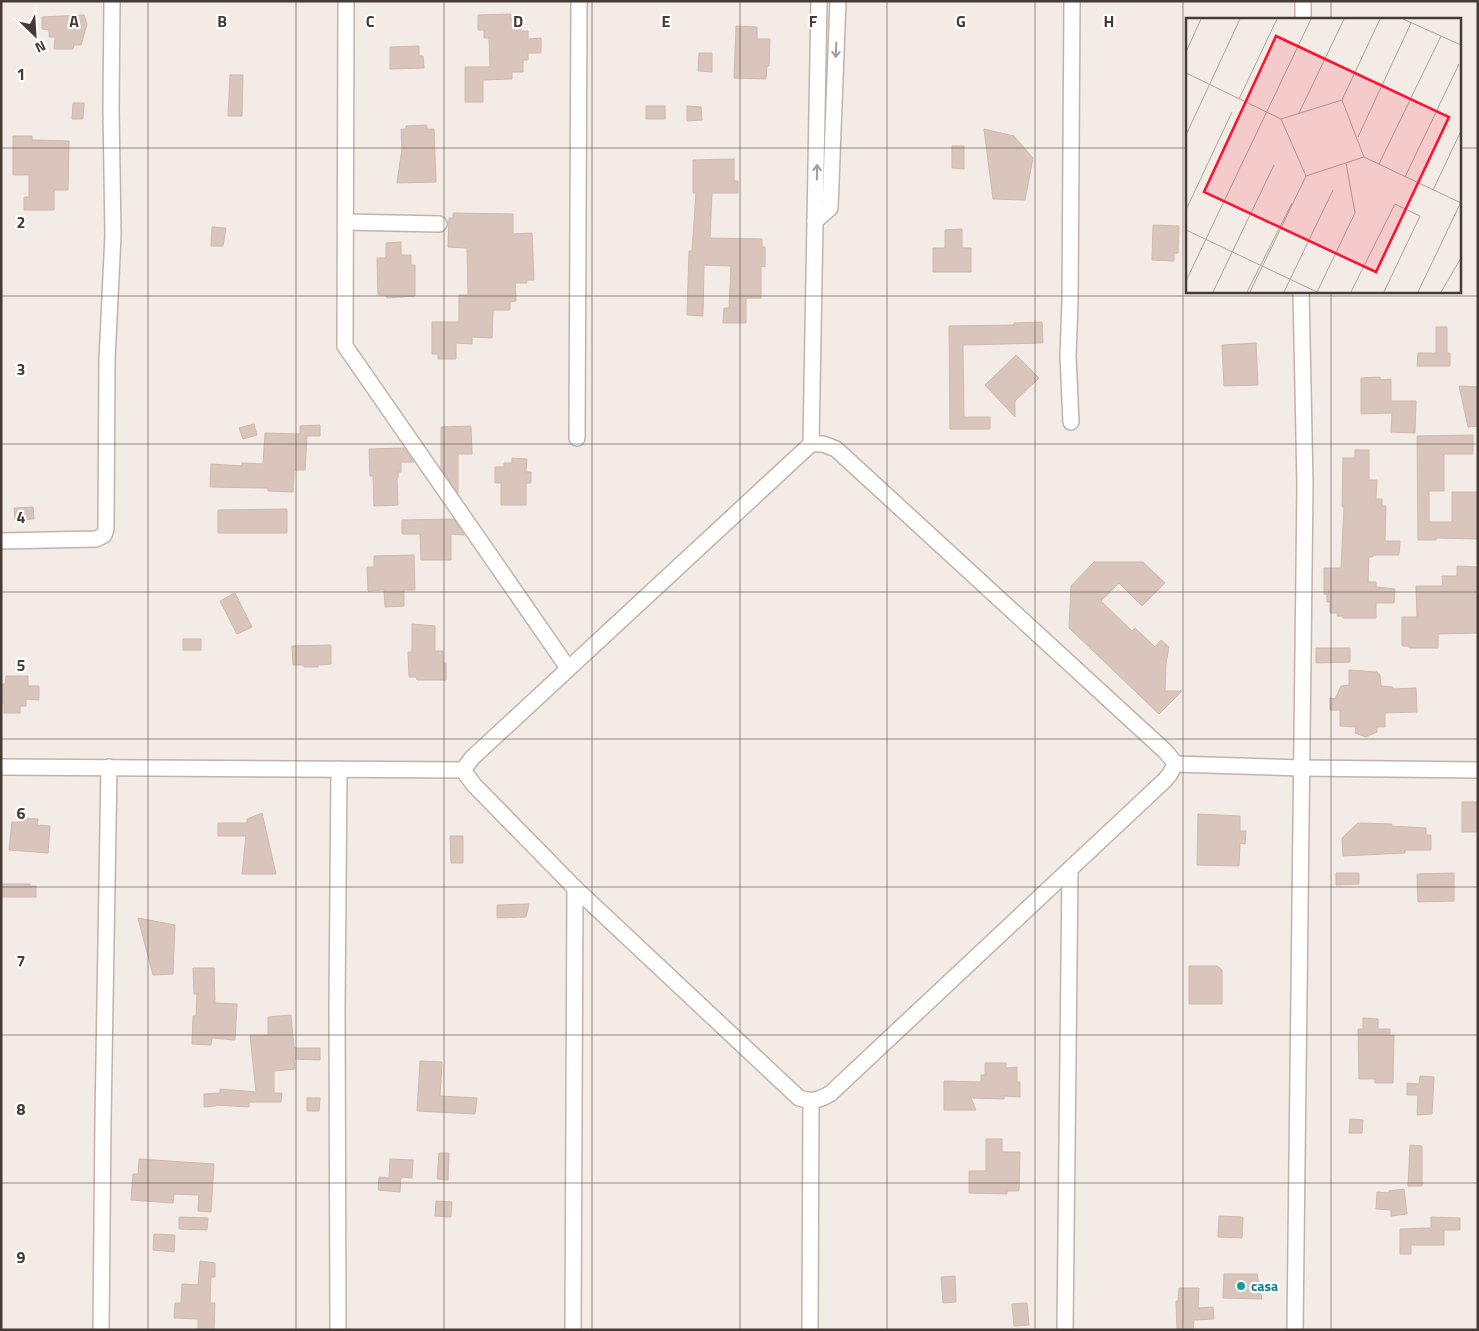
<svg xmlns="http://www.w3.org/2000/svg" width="1479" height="1331" font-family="'Titillium Web',sans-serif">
<rect width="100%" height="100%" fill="#f3ebe5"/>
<g fill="#d9c5bc" stroke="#d1b8ac">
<path d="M511,14V19H521V31H528V39L541,38V53H528V60H523V72H512V79L483,80V102H465V67H490L489,38H484V30H478V15Z"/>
<path d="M84,15L87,24L81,45H74L73,49H54L55,37H49V30L42,29V17Z"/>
<path d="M736,26L757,27V39H770L769,66H767L766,79L734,78Z"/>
<path d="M419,46V56H423L424,68L390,69V47Z"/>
<path d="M699,53H712V72L698,71Z"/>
<path d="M230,75H243L242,116H228Z"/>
<path d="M73,103H84L83,119H72Z"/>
<rect x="646" y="106" width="19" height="13"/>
<path d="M687,106L701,107L702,120L687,121Z"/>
<path d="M427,125V129H434L436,182L397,183L402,148L401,129H406V126Z"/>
<path d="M984,129L1014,136L1033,158L1025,200L993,199Z"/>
<path d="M13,136H32V140L69,141L68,190H54V210H24V197H29V175H13Z"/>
<path d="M952,146H964V169L952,168Z"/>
<path d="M734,159V181H738V193H712L710,238L762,239V247H765V267L761,266V298H746V323H723L724,308H729L731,266L704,265L703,316L687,315L689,251H692L696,193H693V160Z"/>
<path d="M453,213L513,214V234L532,233L534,280H527V283H515L516,301L510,302V310H493L492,338L472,337V344L456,343V359H438V354H432V322H459V295H468L467,248L448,247L449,218H453Z"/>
<path d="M1153,225L1179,226L1178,253H1174V261L1152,260Z"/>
<path d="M212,227L226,228L223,246H211Z"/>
<path d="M962,229V248H971V272H933V248H945V230Z"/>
<path d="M401,242V255H411V265H415V296L387,298L386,295H378L377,258H386V243Z"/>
<path d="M1042,322L1043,343L963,345L964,417H990V429H950L949,326L1014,325V323Z"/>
<path d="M1436,327H1447V353H1450V366H1417L1418,353H1436Z"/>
<path d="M1256,343L1258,385L1224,386L1222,345Z"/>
<path d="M1016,355L1039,378L1015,401V417L985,385Z"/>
<path d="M1380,377V380L1391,379V401H1416L1415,433L1391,432L1392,413L1361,414V378Z"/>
<path d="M1459,386L1478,387V426L1468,427Z"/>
<path d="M254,424L257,435L243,439L239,428Z"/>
<path d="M320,425V436H307L305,470H294L293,492L268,491V488H261L210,487L211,464L242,466V463L263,464L265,433L300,434V426Z"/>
<path d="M471,426L472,454H458V493L441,468V427Z"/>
<path d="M1473,435V454H1444V491H1429V522H1452V492H1478V539L1436,538V540H1418L1417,436Z"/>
<path d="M404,448L414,462H401V472H398V478H397L398,505L374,506L373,476H370L369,449Z"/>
<path d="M1355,450H1369V480H1377L1376,499H1382V506H1386L1385,541H1400L1399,555H1373V557H1369L1368,582H1376V587L1395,589L1394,603H1376V618H1343V616H1337V613H1330V602H1327V594H1324V568H1341L1344,507H1342L1343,458H1355Z"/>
<path d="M512,458L527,459L526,472H531V483H526V505H501V483H495V467H504V463H512Z"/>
<path d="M33,507L34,519L15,520L14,508Z"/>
<path d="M287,509V533H218V510Z"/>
<path d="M454,519L464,535L451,534V560H421L420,534H402V520Z"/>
<path d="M414,555L415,590H404V606L385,607L384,590L368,591L367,567H374V556Z"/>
<path d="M1094,562H1143L1165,583L1142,606L1119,583L1101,601L1132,631L1135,628L1155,647L1161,640L1169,647L1166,664L1165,691H1182L1159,714L1069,628L1071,586Z"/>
<path d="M1457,566L1478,567V633L1438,634V648H1409V646H1402V617H1417L1416,586H1443L1442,576H1457Z"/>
<path d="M235,593L252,627L237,634L220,601Z"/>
<path d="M412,624L435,626V651H443V663H446V680H417L416,677H409L408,652H412Z"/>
<rect x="183" y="639" width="18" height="11"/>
<path d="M331,645V664L318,665V667H304V665H293L292,646Z"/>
<path d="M1316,648H1350V662L1316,663Z"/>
<path d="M1349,670L1377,672L1380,675L1381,686L1393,687V689L1416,688L1417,712L1385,713V727H1377V732L1366,737L1355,733L1356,727L1340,726V710H1330V698L1335,699L1341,686L1349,685Z"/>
<path d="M6,676H28V686H39V700L26,699V706H20V713H4V703H1V684H5Z"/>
<rect x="1462" y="802" width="16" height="30"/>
<path d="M262,813L276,874H242L246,836H218V823H247V819Z"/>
<path d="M1198,814L1240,816V831H1246L1245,844L1240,843L1239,866L1197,865Z"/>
<path d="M21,818L38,819L37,825L50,826L48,853L9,850L12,822H21Z"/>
<path d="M1358,823L1392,824L1391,826L1426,828V835H1431V850H1405V853L1343,856L1342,838Z"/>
<path d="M450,836H463V863H451Z"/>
<path d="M1336,873H1359V884L1336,885Z"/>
<path d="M1454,873V901L1418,902L1417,874Z"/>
<path d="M1,884H30V886H36V897H1Z"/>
<path d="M529,904L526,917L497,918V905Z"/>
<path d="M138,918L175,925L173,974L153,975Z"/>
<path d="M1189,966H1217L1222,970V1004H1189Z"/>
<path d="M193,968H214L215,1003L237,1004L235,1040L212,1038L211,1045L192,1044L193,1016H196L197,994H194Z"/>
<path d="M291,1015L294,1048H320V1060L294,1059L295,1069L274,1071V1093H282L281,1102H249V1107L216,1105V1106L204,1107V1094L220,1093V1089L256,1092L250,1035H268V1017Z"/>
<path d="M1363,1018L1378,1019V1029H1390V1036L1394,1035L1393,1083H1375V1079H1359L1358,1029H1363Z"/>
<path d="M420,1061L442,1062L440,1096L477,1098L475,1114L417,1111Z"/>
<path d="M985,1063H1006V1068L1017,1067V1082H1020V1097L1004,1096V1099L971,1098L976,1110H944V1081L981,1082V1075H985Z"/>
<path d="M1420,1076L1434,1077L1432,1114L1417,1115L1418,1095H1407V1083L1419,1084Z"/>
<path d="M307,1098H320L319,1111H307Z"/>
<path d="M1350,1119L1363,1120L1362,1133H1349Z"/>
<path d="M986,1139H1002V1152H1020L1019,1191H1007V1194L969,1193V1171H986Z"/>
<path d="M1410,1145L1422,1146V1186H1408Z"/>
<path d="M439,1153H449L448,1180L437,1179Z"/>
<path d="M139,1159L214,1164L211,1212L198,1211L199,1195L174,1194L173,1203L131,1200L133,1174H138Z"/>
<path d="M390,1159L413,1160L412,1178L401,1177L400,1192L378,1190L379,1177L389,1178Z"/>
<path d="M1404,1189L1407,1214L1391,1216V1210L1376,1209L1377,1192L1389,1193V1191Z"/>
<path d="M436,1201L452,1202L451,1217L435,1216Z"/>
<path d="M1219,1216L1243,1217L1242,1238L1218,1237Z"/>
<path d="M179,1217L208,1218L207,1230L179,1229Z"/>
<path d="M1431,1217L1460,1218V1230H1444V1245H1411V1254H1400V1229L1431,1228Z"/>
<path d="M154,1234L175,1235L174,1252L153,1250Z"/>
<path d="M200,1261L215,1263V1277H211L210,1303H215L214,1330H198V1319L174,1318L175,1303H181L182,1284L198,1285Z"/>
<path d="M1224,1274H1257L1262,1299L1223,1298Z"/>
<path d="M955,1276L956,1302L943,1303L941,1277Z"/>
<path d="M1179,1288H1199L1198,1308L1213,1307L1214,1319L1194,1320L1193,1330H1177L1176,1301H1178Z"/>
<path d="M1027,1303L1029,1325L1014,1326L1012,1304Z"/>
</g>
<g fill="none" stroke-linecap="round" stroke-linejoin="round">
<g stroke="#c2b3aa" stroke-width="18">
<g id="minor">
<path d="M346,1L345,346L568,668"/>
<path d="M1303,19V1"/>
<path d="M815,221L830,208L838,1"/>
<path d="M346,222L439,224"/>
<path d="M1071,422L1068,356L1070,302L1072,1"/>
<path d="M577,438L579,1"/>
<path d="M811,444H823L836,449L1165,751L1171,758L1175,764L1170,774L1165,780L831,1093C818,1101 812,1102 799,1098L575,888L474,785L463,770L472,758Z"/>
<path d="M811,444L819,1"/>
<path d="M1,541L96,539L104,535L106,529L107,360L113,235L111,108L112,1"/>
<path d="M1175,764L1301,768L1478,770"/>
<path d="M1,767L463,770"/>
<path d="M101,1330L103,1119L109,767"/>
<path d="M338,1330L337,1007L339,769"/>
<path d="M573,1330L575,888"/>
<path d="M810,1330L811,1101"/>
<path d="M1065,1330L1070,869"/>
<path d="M1295,1330L1305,485L1301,291"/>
</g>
</g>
<use href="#minor" stroke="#fff" stroke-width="15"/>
</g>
<defs><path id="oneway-shaft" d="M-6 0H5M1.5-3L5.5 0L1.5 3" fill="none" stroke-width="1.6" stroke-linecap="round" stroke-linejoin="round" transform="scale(1.25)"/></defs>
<g stroke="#a29c9a">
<use href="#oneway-shaft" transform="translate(836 50) rotate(92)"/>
<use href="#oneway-shaft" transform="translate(817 172) rotate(-89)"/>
</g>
<path fill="none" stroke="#463a34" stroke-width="1" stroke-opacity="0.55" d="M148,1V1330M296,1V1330M444,1V1330M592,1V1330M740,1V1330M887,1V1330M1035,1V1330M1183,1V1330M1331,1V19M1,148H1188M1460,148H1478M1331,291V1330M1,296H1478M1,444H1478M1,592H1478M1,739H1478M1,887H1478M1,1035H1478M1,1183H1478"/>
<circle fill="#0f9aa8" stroke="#fff" stroke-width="2" cx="1241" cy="1286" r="5"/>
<g text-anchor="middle" stroke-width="4.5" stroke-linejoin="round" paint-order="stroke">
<g font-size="14" font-weight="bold" fill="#0d838f" stroke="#fff" text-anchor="start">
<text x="1251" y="1291">casa</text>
</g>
</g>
<g transform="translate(1186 18)">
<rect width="275" height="275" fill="#f3ebe5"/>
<path fill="none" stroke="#aea49e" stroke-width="1" d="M217,1L275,27M0,34L15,1M0,55L95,101M53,81L91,1M156,82L194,1M113,95L158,1M0,117L54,1M172,119L225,5M178,139L275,185M193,146L255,18M120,158L95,101L156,82M219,159L273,46M247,172L275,113M0,192L46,94M0,212L131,274M0,263L125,1M27,274L88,147M61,274L106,185M64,274L120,158L178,139L156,82M98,274L147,172M131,274L169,195L160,145M165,274L209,186L234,198L198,274M232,274L274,186M255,274L275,240"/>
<path fill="#ff1030" fill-opacity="0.15" stroke="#ff1030" stroke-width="2.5" d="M90,18L263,99L190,254L18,174Z"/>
<rect width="275" height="275" fill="none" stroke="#463a34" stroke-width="2.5"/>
</g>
<g font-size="16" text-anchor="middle" font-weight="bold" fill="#463a34" stroke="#fff" stroke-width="4.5" stroke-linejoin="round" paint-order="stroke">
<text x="74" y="27">A</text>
<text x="222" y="27">B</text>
<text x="370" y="27">C</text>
<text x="518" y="27">D</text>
<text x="666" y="27">E</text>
<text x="813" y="27">F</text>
<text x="961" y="27">G</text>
<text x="1109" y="27">H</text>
<text x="21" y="80">1</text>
<text x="21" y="228">2</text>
<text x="21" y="375">3</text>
<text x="21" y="523">4</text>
<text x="21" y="671">5</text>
<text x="21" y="819">6</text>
<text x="21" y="967">7</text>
<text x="21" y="1115">8</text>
<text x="21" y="1263">9</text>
</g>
<rect width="1479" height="1331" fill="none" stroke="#463a34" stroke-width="5"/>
<g transform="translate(35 35) rotate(155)" stroke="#ffffff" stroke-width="4" paint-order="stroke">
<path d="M0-4L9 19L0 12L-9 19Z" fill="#463a34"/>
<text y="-8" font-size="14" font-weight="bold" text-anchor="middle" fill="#463a34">N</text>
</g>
</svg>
